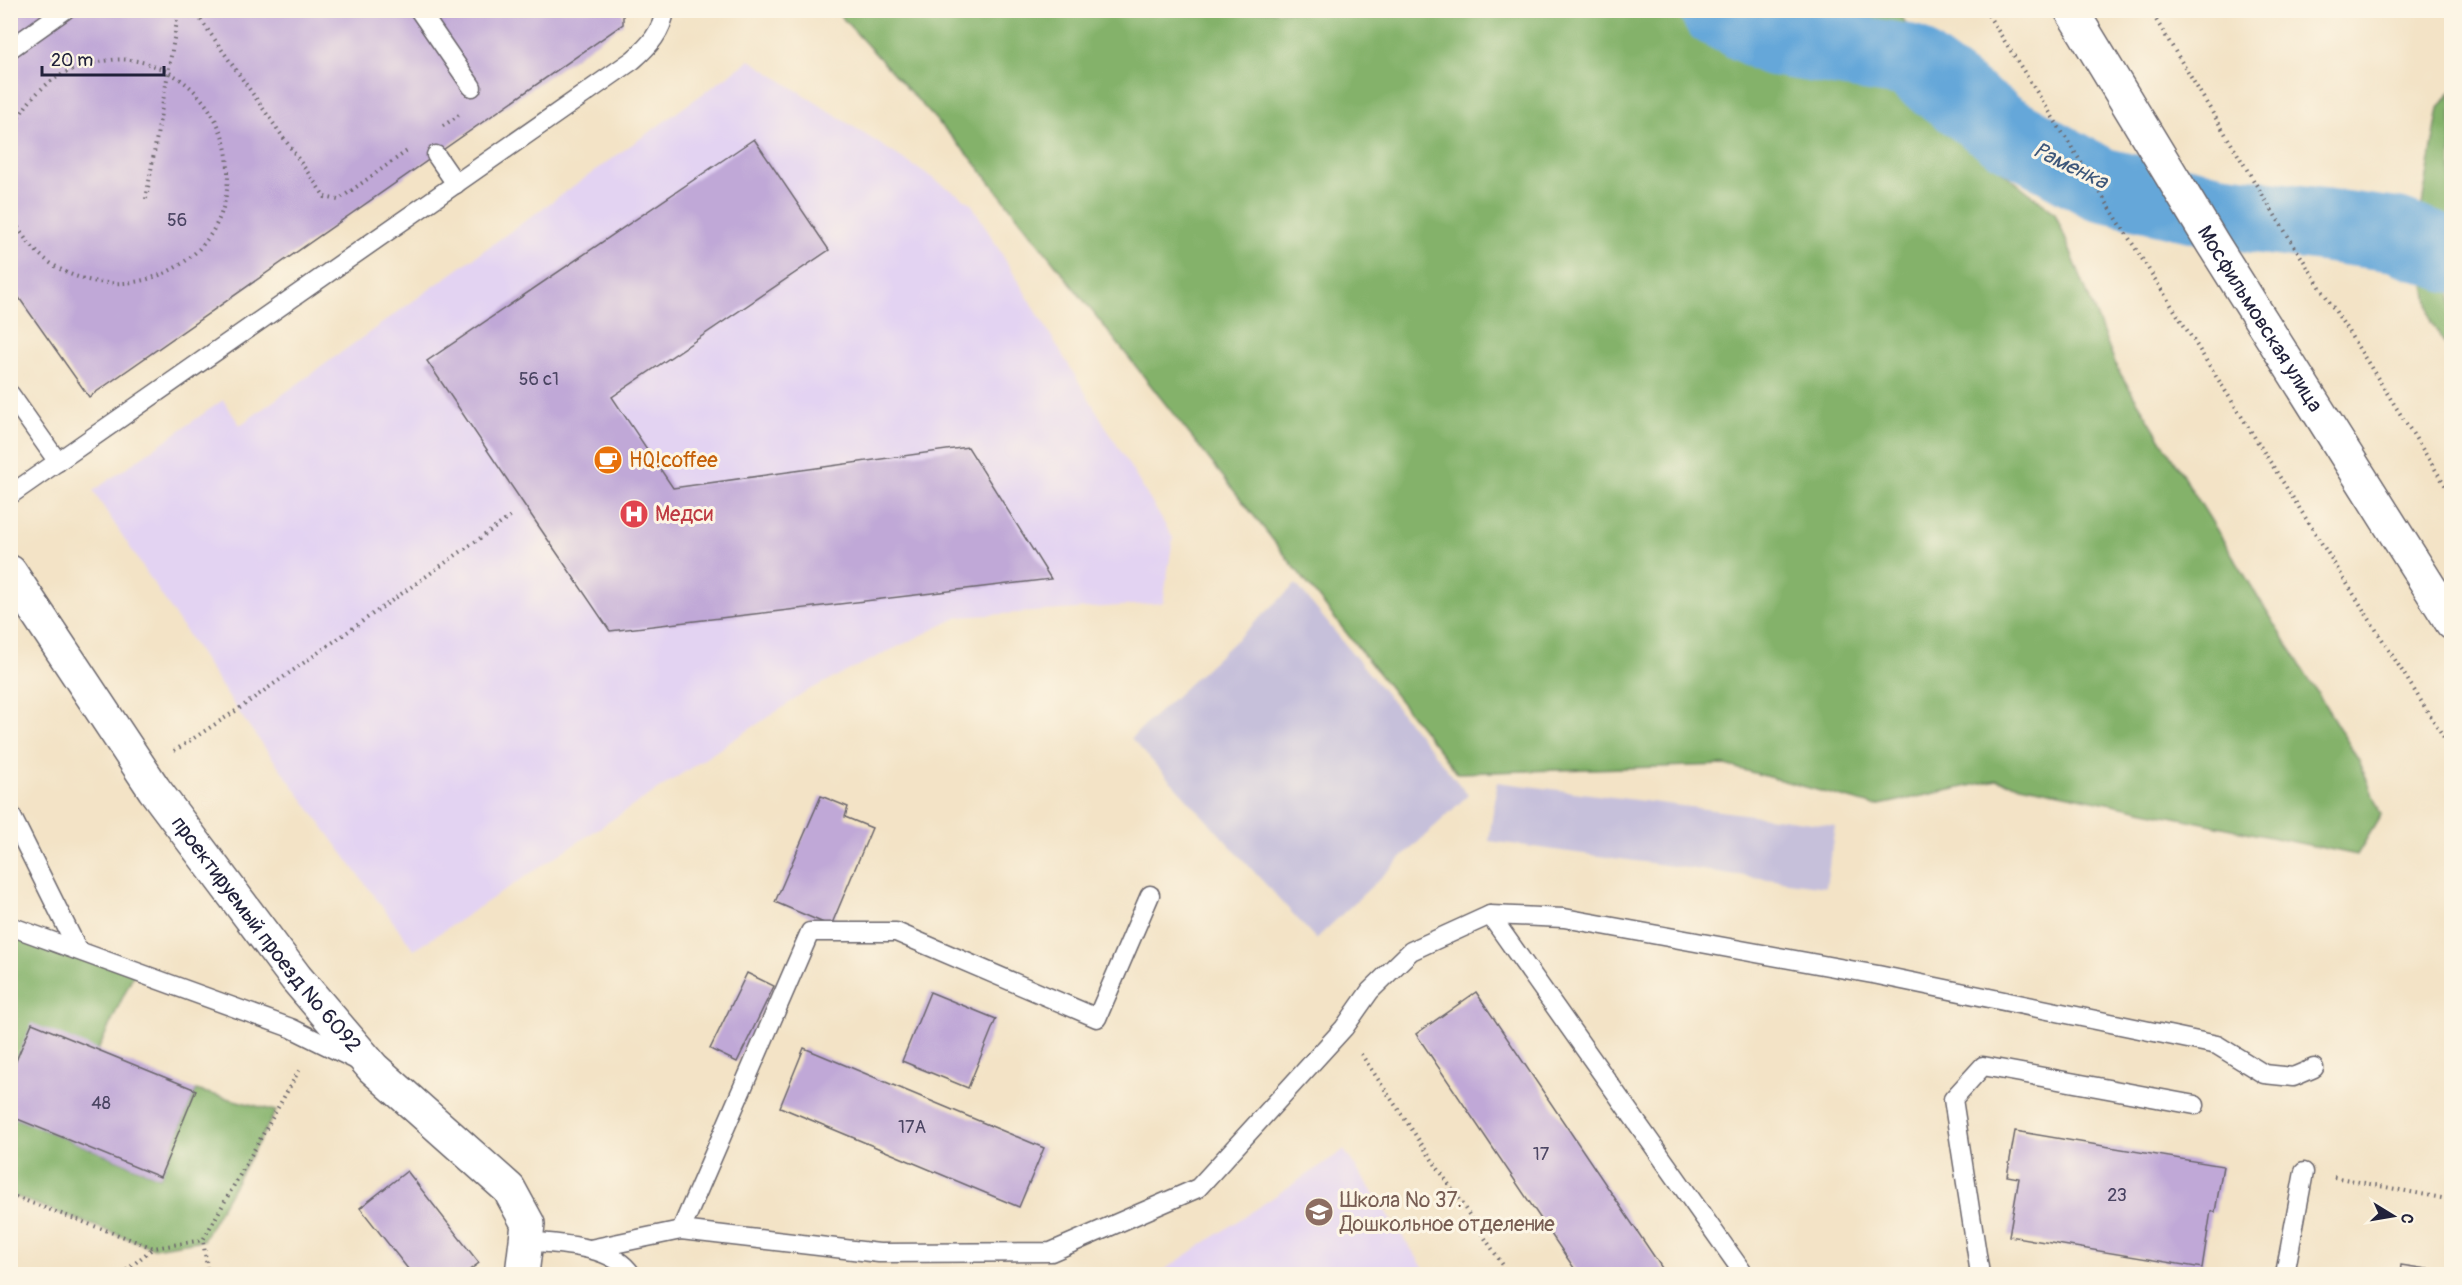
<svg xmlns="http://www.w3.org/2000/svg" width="2462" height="1285" font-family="Pangolin,sans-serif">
<rect width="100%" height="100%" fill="#fcf5e5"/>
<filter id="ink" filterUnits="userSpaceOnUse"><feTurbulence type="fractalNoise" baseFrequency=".0167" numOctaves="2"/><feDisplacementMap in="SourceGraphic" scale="12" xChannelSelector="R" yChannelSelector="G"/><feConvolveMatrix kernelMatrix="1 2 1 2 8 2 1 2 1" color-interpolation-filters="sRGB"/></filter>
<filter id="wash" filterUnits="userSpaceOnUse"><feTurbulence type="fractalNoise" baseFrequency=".008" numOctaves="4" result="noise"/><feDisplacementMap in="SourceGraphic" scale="24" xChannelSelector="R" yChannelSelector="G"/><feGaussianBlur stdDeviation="1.35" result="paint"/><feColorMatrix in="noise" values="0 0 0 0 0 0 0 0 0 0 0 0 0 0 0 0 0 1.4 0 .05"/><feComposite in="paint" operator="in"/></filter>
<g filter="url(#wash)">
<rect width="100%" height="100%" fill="#f3e3c6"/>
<g fill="#e3d3f2">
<path d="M750,60L971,203L1173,538L1163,603L959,617L809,690L414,950L237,710L93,491L223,400L240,425Z"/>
<path d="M1344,1150L1428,1274H1158Z"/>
</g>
<g fill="#c6c0da">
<path d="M1296,584L1468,795L1316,939L1131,738Z"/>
<path d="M1497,782L1835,826L1826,887L1489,841Z"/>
</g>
<g fill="#84b26a" stroke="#536a52" stroke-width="1.5">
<path d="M836,11H1898L1999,169L2055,213L2118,370L2359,760L2381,815L2357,855L1997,780L1875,806L1725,765L1457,773L972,159Z"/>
<path d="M2451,92V352L2431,322L2417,233L2439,108Z"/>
<path d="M11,926L135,971L98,1050L11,1075Z"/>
<path d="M196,1090L276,1111L203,1240L154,1248L11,1195L10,1116L160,1177Z"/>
</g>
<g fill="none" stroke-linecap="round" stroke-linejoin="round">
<path stroke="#65a7d9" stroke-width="74" d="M1717,10L1773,39L1908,61L2001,129L2100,184L2218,211L2396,235L2452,256"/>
</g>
<g id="blocks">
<g fill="#c0a8d7">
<path d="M10,10H623V24L89,397L10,285Z"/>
<path d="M754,139L829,250L612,397L673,488L968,447L1051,579L610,631L525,506L427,361Z"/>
<path d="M821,796L848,807L845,817L872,828L831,926L775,902Z"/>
<path d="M747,973L774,986L737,1062L710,1049Z"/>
<path d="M930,992L996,1019L968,1088L902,1061Z"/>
<path d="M1476,992L1666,1274H1578L1416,1034Z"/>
<path d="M32,1023L196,1090L160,1177L10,1116V1075Z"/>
<path d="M804,1048L1044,1148L1019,1207L780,1107Z"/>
<path d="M2015,1131L2223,1166L2215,1212L2211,1211L2202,1268L2009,1236L2019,1178L2007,1176Z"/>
<path d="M407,1171L479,1263L464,1274H412L360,1208Z"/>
<path d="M2401,1265L2452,1273V1274H2400Z"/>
</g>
</g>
</g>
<g filter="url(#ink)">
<use href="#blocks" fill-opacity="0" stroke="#6b666c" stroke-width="1.5"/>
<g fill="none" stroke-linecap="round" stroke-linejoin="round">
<g stroke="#6b666c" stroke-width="21">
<g id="lane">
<path d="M419,10L472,87"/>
<path d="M10,49L65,10"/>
<path d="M436,155L456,184"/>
<path d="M10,394L58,462"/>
<path d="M10,495L633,60C649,46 662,32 665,10"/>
<path d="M10,813L78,950"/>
<path d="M1490,915L1744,1274"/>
<path d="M10,926L291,1028L358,1061"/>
<path d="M681,1230L810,932H896L1097,1018L1150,895"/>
<path d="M526,1241C557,1244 613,1245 631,1274"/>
<path d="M590,1249L681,1230L879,1253L1051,1252L1198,1188L1344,1028L1370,991L1411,951L1490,915L1564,918L1878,975L2217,1045L2264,1074L2293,1077L2314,1068"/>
<path d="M1980,1274L1953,1099L1983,1066L2195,1105"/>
<path d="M2285,1274L2304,1172"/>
</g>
</g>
<g stroke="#6b666c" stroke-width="36">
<g id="street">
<path id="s1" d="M10,572L154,789L296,978L373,1068L509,1189L528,1224L522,1274"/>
</g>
</g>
<g stroke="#6b666c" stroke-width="36">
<g id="secondary">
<path id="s2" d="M2071,10L2213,244L2452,623"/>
</g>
</g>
<g stroke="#6b666c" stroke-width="4" stroke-dasharray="1.5 4.5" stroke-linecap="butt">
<path d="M194,10L325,197L338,200L407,151"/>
<path d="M1985,10L2452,750"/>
<path d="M2150,10L2271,209L2452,496"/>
<path d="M443,126L462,113"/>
<path d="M10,133C32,88 61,66 111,60C141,56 177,72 197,94C217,116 228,142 228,172C229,297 56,326 10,211"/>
<path d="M146,199L179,10"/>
<path d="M174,751L237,710L510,517"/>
<path d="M1361,1054L1509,1274"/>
<path d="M2334,1177L2452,1200"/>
<path d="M10,1195L154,1248L203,1240"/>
<path d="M122,1274L153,1248"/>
<path d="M208,1274L203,1240L301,1067"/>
</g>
<use href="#lane" stroke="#fff" stroke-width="18"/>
<use href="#street" stroke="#fff" stroke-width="33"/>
<use href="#secondary" stroke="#fff" stroke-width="33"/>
</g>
</g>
<defs>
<g id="cafe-disc" transform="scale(1.5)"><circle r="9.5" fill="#e8710a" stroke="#fcf5e5"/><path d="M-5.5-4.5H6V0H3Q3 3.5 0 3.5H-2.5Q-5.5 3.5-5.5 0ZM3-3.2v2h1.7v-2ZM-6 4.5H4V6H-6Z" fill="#fff"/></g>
<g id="hospital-disc" transform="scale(1.5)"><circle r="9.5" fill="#e0444e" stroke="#fcf5e5"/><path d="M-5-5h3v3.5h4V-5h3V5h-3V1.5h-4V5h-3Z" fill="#fff"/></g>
<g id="school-disc" transform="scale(1.5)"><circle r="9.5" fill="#8d6e63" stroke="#fcf5e5"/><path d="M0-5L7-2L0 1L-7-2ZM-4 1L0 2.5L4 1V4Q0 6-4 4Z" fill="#fff"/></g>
</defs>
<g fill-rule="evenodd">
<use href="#cafe-disc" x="608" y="460"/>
<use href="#hospital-disc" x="634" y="514"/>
<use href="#school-disc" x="1319" y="1212"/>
</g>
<g text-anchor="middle" stroke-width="6" stroke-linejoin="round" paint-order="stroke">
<g font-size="18" fill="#4a4462">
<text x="177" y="226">56</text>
<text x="539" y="385">56 с1</text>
<text x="101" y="1109">48</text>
<text x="912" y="1133">17А</text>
<text x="1541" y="1160">17</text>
<text x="2117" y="1201">23</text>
</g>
<g font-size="21" fill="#22223b" stroke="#fcf5e5">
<text dy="7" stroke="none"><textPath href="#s2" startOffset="362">Мосфильмовская улица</textPath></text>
<text dy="7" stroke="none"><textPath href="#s1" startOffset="444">проектируемый проезд № 6092</textPath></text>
</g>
<g font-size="21" fill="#c56008" stroke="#fcf5e5" text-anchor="start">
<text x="629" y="467">HQ!coffee</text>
</g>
<g font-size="21" fill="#be3a42" stroke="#fcf5e5" text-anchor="start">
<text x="655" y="521">Медси</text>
</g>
<g font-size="21" fill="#785e54" stroke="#fcf5e5" text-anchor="start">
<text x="1340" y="1207">Школа № 37.<tspan x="1340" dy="24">Дошкольное отделение</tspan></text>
</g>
<g font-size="22" font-style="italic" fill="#3d577a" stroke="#fcf5e5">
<text transform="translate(2071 165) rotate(26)" y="8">Раменка</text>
</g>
</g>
<rect width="2462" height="1285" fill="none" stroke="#fcf5e5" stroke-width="36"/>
<g transform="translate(2393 1216) rotate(101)" stroke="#fcf5e5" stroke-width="4.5" paint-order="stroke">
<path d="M0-4.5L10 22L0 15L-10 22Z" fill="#22223b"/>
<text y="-9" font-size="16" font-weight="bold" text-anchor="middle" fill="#22223b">С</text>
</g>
<path d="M42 66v9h122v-9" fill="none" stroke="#22223b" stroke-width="3"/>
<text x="51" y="66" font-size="18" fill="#22223b" stroke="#fcf5e5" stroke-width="4.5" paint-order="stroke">20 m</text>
</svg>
